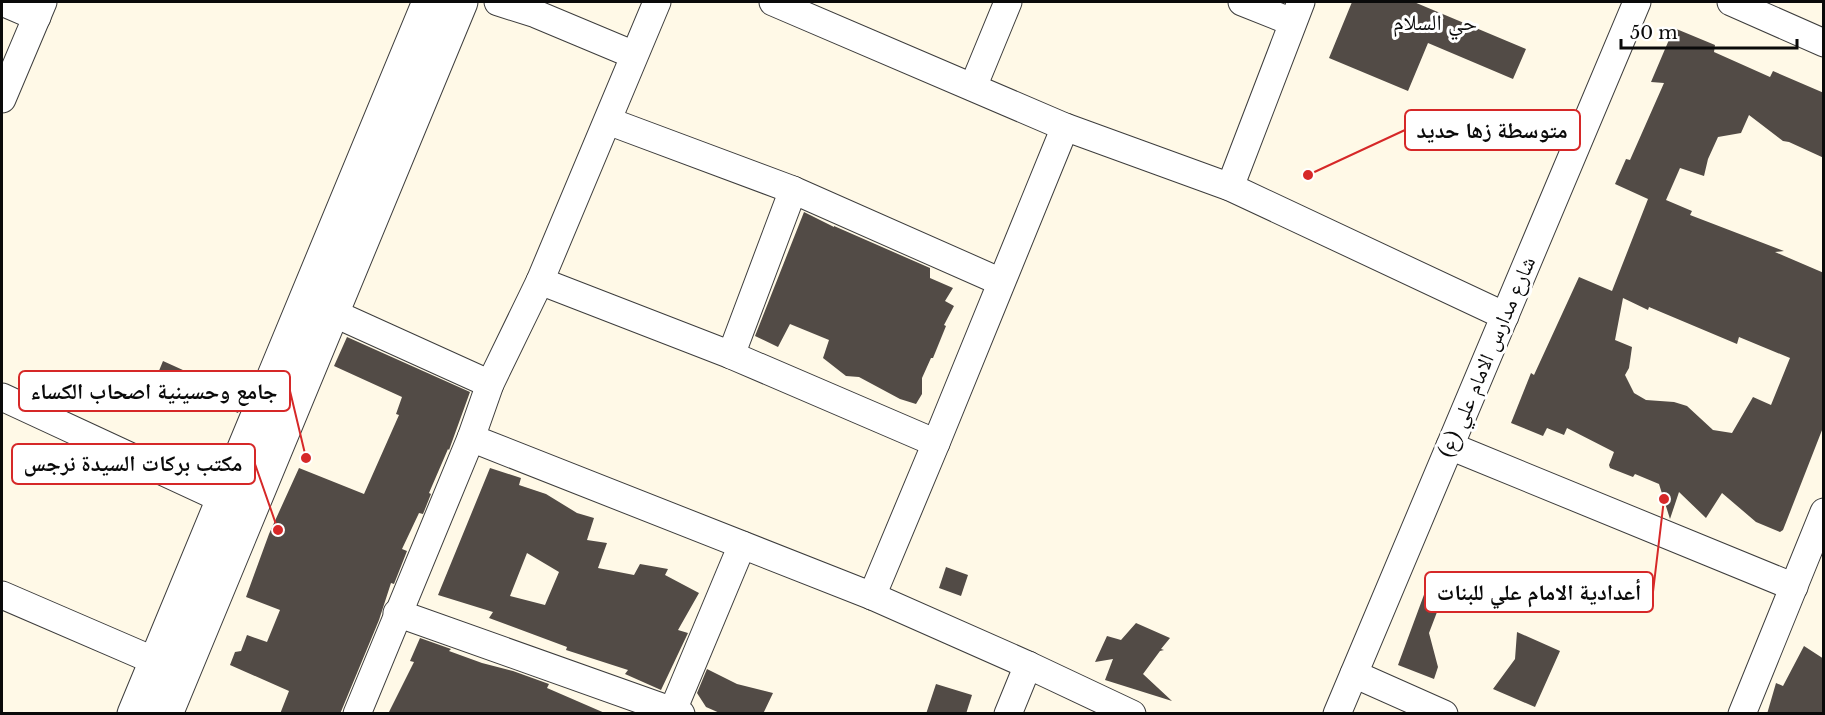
<svg xmlns="http://www.w3.org/2000/svg" width="1825" height="715" font-family="'Libre Baskerville','Noto Naskh Arabic',serif">
<rect width="100%" height="100%" fill="#fff9e7"/>
<g fill="#524b46" fill-rule="evenodd">
<path d="M1352,2H1414L1526,49L1513,79L1428,43L1408,91L1329,58Z"/>
<path d="M1674,28L1715,45L1714,52L1770,77L1773,71L1824,93V158L1789,142L1783,141L1749,115L1741,133L1718,137L1708,159L1704,176L1680,168L1666,200L1692,211L1690,215L1784,251L1775,252L1824,273V425L1783,530L1780,532L1756,522L1722,493L1706,518L1679,492L1670,519L1659,484L1635,474L1633,477L1610,468L1609,465L1614,452L1567,428L1564,435L1547,428L1543,436L1511,423L1531,373L1534,375L1579,277L1612,291L1648,199L1615,184L1626,159L1630,160L1664,83L1651,82ZM1623,298L1648,310L1649,307L1737,344L1739,337L1790,358L1771,405L1753,397L1732,433L1713,430L1687,406L1674,402L1646,400L1634,393L1625,375L1629,368L1632,347L1615,340Z"/>
<path d="M804,212L834,227V226L930,268V278L953,288L945,301L954,306L944,325L946,326L933,358H931L922,378V394L916,404L900,399L859,377L846,376L823,358L829,340L790,324L778,347L755,336Z"/>
<path d="M347,337L470,392L449,450L448,449L429,493L431,494L423,514L419,513L402,549L407,551L394,584L391,583L379,620L340,714H280L289,691L230,665L235,652L241,651L247,635L267,642L280,610L246,597L269,534L299,468L364,494L399,415L396,414L402,397L334,366Z"/>
<path d="M163,361L205,380L206,377L238,390L236,393L245,397L238,413L156,378Z"/>
<path d="M490,468L521,478L519,485L546,494L577,513L594,518L587,540L607,543L598,568L634,575L640,564L668,569L665,575L699,593L678,630L688,633L661,690L625,674L628,670L566,650L567,647L489,618L493,612L438,595ZM527,553L559,572L545,605L510,596Z"/>
<path d="M946,567L968,575L961,596L939,588Z"/>
<path d="M1425,592L1442,599L1429,633L1438,667L1434,679L1398,665Z"/>
<path d="M1136,623L1170,638L1161,649L1164,650L1160,651L1143,674L1172,701L1105,680L1113,659L1095,662L1107,636L1121,640Z"/>
<path d="M1517,632L1560,651L1535,707L1493,689L1515,659Z"/>
<path d="M420,638L451,649L449,651L482,663L513,671L549,684L547,688L607,714H388L414,662L410,661Z"/>
<path d="M1804,646L1824,659V714H1767L1776,683L1783,686Z"/>
<path d="M707,669L737,684L773,693L763,714H722L706,707L697,693Z"/>
<path d="M936,684L972,695L966,714H926Z"/>
</g>
<g fill="none" stroke-linecap="round" stroke-linejoin="round">
<g stroke="#3d3d3d" stroke-width="29">
<g id="minor">
<path d="M2,2L37,17"/>
<path d="M498,2L536,14L634,55"/>
<path d="M773,2L1065,127L1230,187L1505,316"/>
<path d="M1242,2L1292,22"/>
<path d="M1731,2L1824,43"/>
<path d="M973,87L1008,2"/>
<path d="M2,99L43,2"/>
<path d="M608,121L793,190L1001,282"/>
<path d="M1230,187L1301,2"/>
<path d="M540,281L731,355L936,443"/>
<path d="M331,312L490,384"/>
<path d="M731,355L793,190"/>
<path d="M2,397L222,499"/>
<path d="M471,438L872,596L1028,665L1132,714"/>
<path d="M1450,446L1794,587"/>
<path d="M2,595L155,661"/>
<path d="M872,596L936,443L1065,127"/>
<path d="M397,613L681,714"/>
<path d="M1354,674L1444,714"/>
<path d="M673,710L742,545"/>
<path d="M357,714L471,438L490,384L540,281L657,2"/>
<path d="M1008,714L1028,665"/>
<path d="M1337,714L1637,2"/>
<path d="M1742,714L1824,512"/>
</g>
</g>
<g stroke="#3d3d3d" stroke-width="35">
<g id="tertiary">
<path d="M134,714L429,2"/>
<path d="M166,714L461,2"/>
</g>
</g>
<use href="#minor" stroke="#fff" stroke-width="27"/>
<use href="#tertiary" stroke="#fff" stroke-width="33"/>
</g>
<g text-anchor="middle" stroke-width="6" stroke-linejoin="round" paint-order="stroke">
<g font-size="21" fill="#0a0a0a" stroke="#fff">
<text transform="translate(1487 357) rotate(-67)" y="7">شارع مدارس الامام علي (ع)</text>
</g>
<g font-size="22" fill="#0a0a0a" stroke="#fff">
<text x="1435" y="30">حي السلام</text>
</g>
</g>
<path fill="none" stroke="#d62828" stroke-width="2" d="M1308 175L1405 130M306 458L290 391M278 530L255 464M1664 499L1653 592"/>
<g fill="#d62828" stroke="#fff" stroke-width="2">
<circle cx="1308" cy="175" r="6"/>
<circle cx="306" cy="458" r="6"/>
<circle cx="278" cy="530" r="6"/>
<circle cx="1664" cy="499" r="6"/>
</g>
<g fill="#fff" stroke="#d62828" stroke-width="2">
<rect x="1405" y="110" width="175" height="40" rx="6"/>
<rect x="19" y="371" width="271" height="40" rx="6"/>
<rect x="12" y="444" width="243" height="40" rx="6"/>
<rect x="1425" y="572" width="228" height="40" rx="6"/>
</g>
<g font-size="22" text-anchor="middle" font-weight="bold" fill="#0a0a0a">
<text x="1492" y="138">متوسطة زها حديد</text>
<text x="154" y="399">جامع وحسينية اصحاب الكساء</text>
<text x="133" y="471">مكتب بركات السيدة نرجس</text>
<text x="1539" y="600">أعدادية الامام علي للبنات</text>
</g>
<rect width="1825" height="715" fill="none" stroke="#0a0a0a" stroke-width="6"/>
<path d="M1621 39v9h176v-9" fill="none" stroke="#0a0a0a" stroke-width="3"/>
<text x="1630" y="39" font-size="18" fill="#0a0a0a" stroke="#ffffff" stroke-width="4.5" paint-order="stroke">50 m</text>
</svg>
